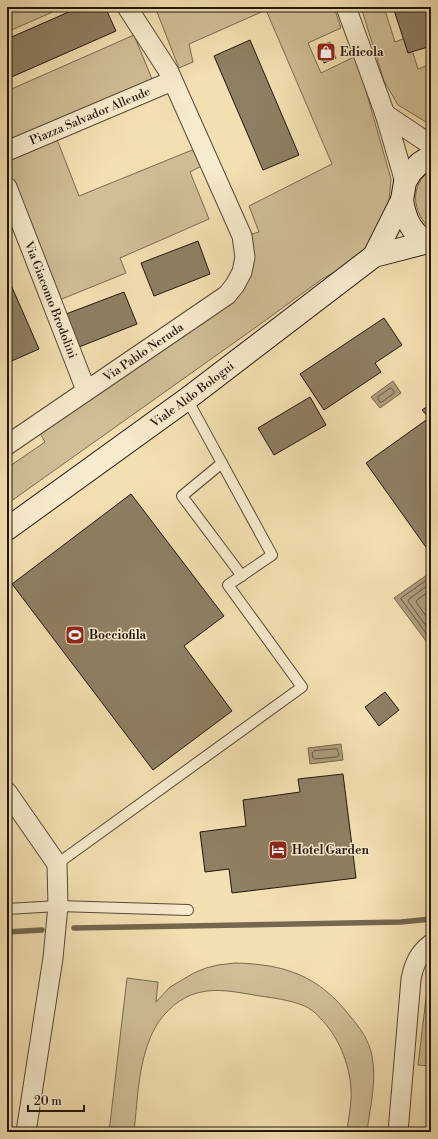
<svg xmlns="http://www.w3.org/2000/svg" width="438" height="1139" font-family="'Libre Bodoni',serif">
<rect width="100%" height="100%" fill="#f3e0b2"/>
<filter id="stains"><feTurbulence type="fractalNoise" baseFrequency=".005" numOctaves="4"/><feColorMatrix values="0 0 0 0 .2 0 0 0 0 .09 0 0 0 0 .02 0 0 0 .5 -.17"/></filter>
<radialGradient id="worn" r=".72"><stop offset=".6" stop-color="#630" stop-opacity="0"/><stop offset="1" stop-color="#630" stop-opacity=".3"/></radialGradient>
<g fill="#cfbe96" stroke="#786a52">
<path d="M24,7H64L7,32V14Z"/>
<path d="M155,7H334L341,28L308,43L321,73L356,56L391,179L389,201L364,256L322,279L259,325L7,504V468L45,442L35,425L222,298L249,235L259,232L249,206L332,164L266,10L189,44L193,62L179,68Z"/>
<path d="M361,7H384L395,42L408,37L418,69L431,64V125L398,105L384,81Z"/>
<path d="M134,35L152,79L7,145V91Z"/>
<path d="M56,137L79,196L202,146L209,162L190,172L209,219L120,258L126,273L52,303L7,187V160Z"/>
<path d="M431,170V229C412,214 409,184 431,170Z"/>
<path d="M235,963C285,964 319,976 350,1016C360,1028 369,1040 372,1056C377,1080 370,1107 367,1132H347C348,1118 352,1104 351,1090C350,1064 338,1035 319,1017C315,1012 308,1007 302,1005C289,1000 274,998 260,996C240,993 218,987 197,993C181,997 165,1011 156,1026C138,1058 138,1097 134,1132H109L127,978L158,982L156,1002L170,987L194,973L206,968L218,965Z"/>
<path d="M427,990L431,991V1066L418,1065Z"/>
</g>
<g fill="#ac9b7a" stroke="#75664e">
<path d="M393,381L401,393L380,408L371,397Z"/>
<path d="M431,572V643L429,645L394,598Z"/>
<path d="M341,744L343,760L310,764L308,748Z"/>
</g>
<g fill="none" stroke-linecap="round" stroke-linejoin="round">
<g stroke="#675844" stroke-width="1">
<path d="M391,388L394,391V393L382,402H380L378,399V397Z"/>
<path d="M431,577L401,598V599L431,640"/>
<path d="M431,583L409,599L408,601L431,633"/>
<path d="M431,590L417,600L416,602L431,623"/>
<path d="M337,749L339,755L337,757L315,759L313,758L312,753L314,751Z"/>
</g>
<g stroke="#75664e" stroke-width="5.5">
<path d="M74,928L401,922L431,919"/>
<path d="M7,932L42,930"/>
</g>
</g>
<g fill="#8f7f63" stroke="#22160d">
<path d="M80,7H105L116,31L7,79V39Z"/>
<path d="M393,7H431V46L408,53Z"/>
<path d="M250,40L299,155L263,170L214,56Z"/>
<path d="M330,42L336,58L324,63L317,47Z"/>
<path d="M198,241L210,274L154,296L141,263Z"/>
<path d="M11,285L39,349L7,363V286Z"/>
<path d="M124,292L137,324L79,347L66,314Z"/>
<path d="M384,318L402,345L375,363L381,372L324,410L300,374Z"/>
<path d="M310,397L326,425L274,455L258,428Z"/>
<path d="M431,404V548L428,550L366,463L429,418L422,410Z"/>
<path d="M131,494L224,616L184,646L232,711L153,770L12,584Z"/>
<path d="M385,692L399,710L379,726L365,707Z"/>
<path d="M343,774L356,878L232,893L229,869L205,872L200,832L246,826L243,800L300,792L298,779Z"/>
</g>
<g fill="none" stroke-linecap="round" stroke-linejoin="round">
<g stroke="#564836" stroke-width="12">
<g id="lane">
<path d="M222,463L182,496L242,576"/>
<path d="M57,864L302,687L228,585L272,555L187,399"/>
<path d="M7,909L58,906L188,910"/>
</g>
</g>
<g stroke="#564836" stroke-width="21">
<g id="street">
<path d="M346,7L385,114L405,182"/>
<path d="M385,114L431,145"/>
<path id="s1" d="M7,151L172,81"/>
<path id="s2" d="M7,187L86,390"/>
<path id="s3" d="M7,445L227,295L235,285L242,272L245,257L242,236L169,72L127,7"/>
<path d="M7,792L57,864L58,906L53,958L26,1132"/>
<path d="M398,1132L411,979C414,964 419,953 431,944"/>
</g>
</g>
<g stroke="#22160d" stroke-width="24">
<g id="secondary">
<path d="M402,200C405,219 412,236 431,243"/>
<path d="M374,256L402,200L405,182L411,172L420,163L431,156"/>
<path id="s4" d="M7,529L187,399L374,256L428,242"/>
</g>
</g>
<use href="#lane" stroke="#f7ebcd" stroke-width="10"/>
<use href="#street" stroke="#f7ebcd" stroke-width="19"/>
<use href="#secondary" stroke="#f7ebcd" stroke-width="22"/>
</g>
<defs>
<g id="shop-square" transform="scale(1)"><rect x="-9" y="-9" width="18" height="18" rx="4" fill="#8f2418" stroke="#f7ebcd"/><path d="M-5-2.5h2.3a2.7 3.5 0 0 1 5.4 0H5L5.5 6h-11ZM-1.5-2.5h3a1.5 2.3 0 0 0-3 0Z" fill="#fff"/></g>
<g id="stadium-square" transform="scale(1)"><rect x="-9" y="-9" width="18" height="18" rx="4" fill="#8f2418" stroke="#f7ebcd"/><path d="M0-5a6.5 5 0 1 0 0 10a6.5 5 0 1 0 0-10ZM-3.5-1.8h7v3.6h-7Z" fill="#fff"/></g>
<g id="hotel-square" transform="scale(1)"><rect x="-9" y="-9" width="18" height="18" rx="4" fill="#8f2418" stroke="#f7ebcd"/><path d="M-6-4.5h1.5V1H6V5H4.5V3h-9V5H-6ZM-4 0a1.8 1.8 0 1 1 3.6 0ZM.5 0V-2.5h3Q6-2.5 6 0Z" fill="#fff"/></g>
</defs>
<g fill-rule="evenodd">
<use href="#shop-square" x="326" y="52"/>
<use href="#stadium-square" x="75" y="635"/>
<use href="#hotel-square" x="278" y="850"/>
</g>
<g text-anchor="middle" stroke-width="3" stroke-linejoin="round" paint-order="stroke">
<g font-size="12" font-weight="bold" fill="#22160d" stroke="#f7ebcd" text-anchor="start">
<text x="340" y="56">Edicola</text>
<text x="89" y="639">Bocciofila</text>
<text x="292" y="854">Hotel Garden</text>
</g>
<g font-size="12" fill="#22160d" stroke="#f7ebcd">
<text dy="4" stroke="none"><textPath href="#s1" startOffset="90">Piazza Salvador Allende</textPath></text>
<text dy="4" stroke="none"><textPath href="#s2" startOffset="121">Via Giacomo Brodolini</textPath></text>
<text dy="4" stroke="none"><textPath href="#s3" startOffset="165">Via Pablo Neruda</textPath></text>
<text dy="4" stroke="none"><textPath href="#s4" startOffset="229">Viale Aldo Bologni</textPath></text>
</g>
</g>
<rect width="438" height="1139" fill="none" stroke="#f3e0b2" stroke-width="24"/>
<rect x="8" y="8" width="422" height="1123" fill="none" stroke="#22160d" stroke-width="2"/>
<rect x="12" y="12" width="414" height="1115" fill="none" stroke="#22160d"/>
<path d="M28 1105v6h56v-6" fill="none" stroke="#22160d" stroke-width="2"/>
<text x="34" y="1105" font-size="12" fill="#22160d" stroke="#f7ebcd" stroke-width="3" paint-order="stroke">20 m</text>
<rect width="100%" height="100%" filter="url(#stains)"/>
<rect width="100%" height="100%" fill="url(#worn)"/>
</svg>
